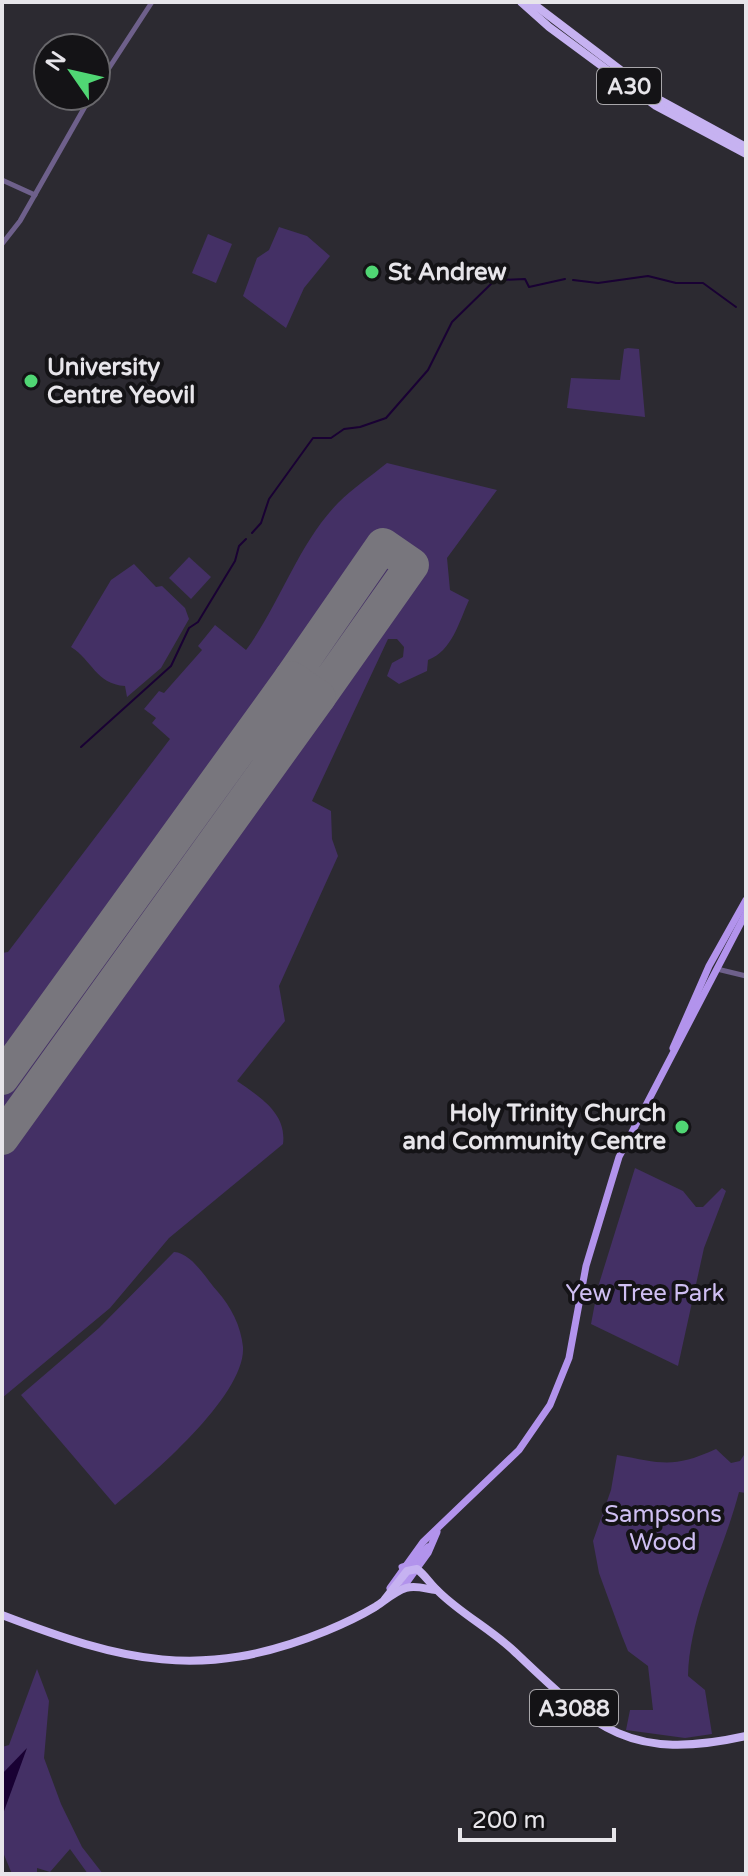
<svg xmlns="http://www.w3.org/2000/svg" width="748" height="1876" font-family="'Varela Round',sans-serif">
<rect width="100%" height="100%" fill="#2c2a31"/>
<g fill="#443065">
<path d="M279,227L307,236L330,256L304,288L286,328L243,296L257,258L269,250Z"/>
<path d="M208,234L232,244L216,283L192,273Z"/>
<path d="M628,348L639,349L645,417L567,408L571,378L620,380L624,349Z"/>
<path d="M387,463L497,490L447,558L450,590L469,600C459,622 452,651 428,660L427,671L399,684L387,676L392,663L403,657L404,647L397,639H388L312,801L331,811L332,839L338,856L279,986L285,1021L237,1081C260,1097 287,1113 283,1144L169,1238L110,1308L2,1398V953L8,952L170,739L152,723L156,718L144,709L159,691L164,693L202,650L198,646L215,625L246,650C280,604 298,544 338,503C353,488 371,476 387,463Z"/>
<path d="M189,557L211,577L191,599L169,578Z"/>
<path d="M134,564L156,587L162,586L185,608L189,619L161,668L127,697L125,686C96,684 92,660 71,647L111,580Z"/>
<path d="M635,1168L683,1191L696,1207H703L722,1188L726,1191L704,1248L678,1366L591,1324L598,1287Z"/>
<path d="M174,1252C192,1253 206,1279 218,1292C231,1307 241,1326 243,1347C246,1395 151,1476 115,1505L21,1395L99,1328Z"/>
<path d="M716,1449L731,1463L740,1461L746,1452V1493L739,1492C723,1554 690,1611 688,1676L705,1690L712,1734L685,1738L626,1730L630,1710H653L648,1666L628,1651L622,1636L599,1573L593,1541L611,1490L617,1455C662,1463 672,1469 716,1449Z"/>
<path d="M37,1669L49,1701L44,1758L61,1804L82,1847L103,1874H88L70,1849L50,1872L37,1868V1874H12L2,1850V1747L9,1745Z"/>
</g>
<path fill="#190133" d="M27,1748L3,1814L2,1774Z"/>
<g fill="none" stroke-linecap="round" stroke-linejoin="round">
<g stroke="#190133" stroke-width="2">
<path d="M499,280L525,279L529,287L565,279"/>
<path d="M573,280L598,283L648,276L676,283H703L736,307"/>
<path d="M252,533L261,523L269,499L313,438H331L344,429L360,427L386,418L428,370L452,322L493,282"/>
<path d="M81,747L171,666L189,628L198,622L235,561L239,546L246,539"/>
</g>
<g stroke="#78767d" stroke-width="34">
<path d="M383,545L412,565L319,697L291,678Z"/>
<path d="M2,1078L291,678L319,697L2,1138"/>
</g>
<g stroke="#6e608b" stroke-width="5">
<path d="M96,88L152,2"/>
<path d="M2,180L35,195"/>
<path d="M2,244L20,221L91,96"/>
<path d="M717,969L746,976"/>
</g>
<g stroke="#b293ec" stroke-width="7">
<path d="M673,1048L709,966L746,900"/>
<path d="M402,1567L412,1564L428,1547"/>
<path d="M390,1588L423,1542L519,1450L550,1405L569,1358L586,1266L619,1157L746,913"/>
<path d="M402,1589L428,1553L437,1532"/>
</g>
<g stroke="#c6b2f1" stroke-width="8">
<path d="M521,2L549,27L656,106L746,154"/>
<path d="M531,2L660,100L746,147"/>
<path d="M385,1599L407,1571L417,1569C426,1576 430,1584 438,1591C461,1614 491,1629 515,1652C596,1729 629,1762 746,1736"/>
<path d="M2,1615C122,1661 201,1682 326,1631C343,1624 360,1616 375,1607C384,1601 396,1591 406,1588C416,1585 426,1589 436,1590"/>
</g>
</g>
<g fill="#50d674" stroke="#141316" stroke-width="3">
<circle cx="372" cy="272" r="8"/>
<circle cx="31" cy="381" r="8"/>
<circle cx="682" cy="1127" r="8"/>
</g>
<g text-anchor="middle" stroke-width="8" stroke-linejoin="round" paint-order="stroke">
<g fill="#141316" stroke="#a8a6aa" stroke-width="2">
<rect x="597" y="68" width="64" height="36" rx="6"/>
<rect x="530" y="1690" width="88" height="36" rx="6"/>
</g>
<g font-size="22" font-weight="bold" fill="#e7e5ea">
<text x="629" y="94">A30</text>
<text x="574" y="1716">A3088</text>
</g>
<g font-size="24" font-weight="bold" fill="#e7e5ea" stroke="#141316" text-anchor="start">
<text x="388" y="280">St Andrew</text>
<text x="47" y="375">University<tspan x="47" dy="28">Centre Yeovil</tspan></text>
<text x="666" y="1121" text-anchor="end">Holy Trinity Church<tspan x="666" dy="28">and Community Centre</tspan></text>
</g>
<g font-size="24" fill="#cfbff2" stroke="#141316">
<text x="645" y="1301">Yew Tree Park</text>
<text x="663" y="1522">Sampsons<tspan x="663" dy="28">Wood</tspan></text>
</g>
</g>
<rect width="748" height="1876" fill="none" stroke="#e7e5ea" stroke-width="8"/>
<g transform="translate(72 72) rotate(304)"><circle r="38" fill="#141316" stroke="#68676b" stroke-width="2"/>
<path d="M0-6L14 30L0 20L-14 30Z" fill="#50d674"/>
<text y="-12" font-size="22" font-weight="bold" text-anchor="middle" fill="#e7e5ea">N</text>
</g>
<path d="M460 1828v12h154v-12" fill="none" stroke="#e7e5ea" stroke-width="4"/>
<text x="472" y="1828" font-size="24" fill="#e7e5ea" stroke="#141316" stroke-width="6" paint-order="stroke">200 m</text>
</svg>
